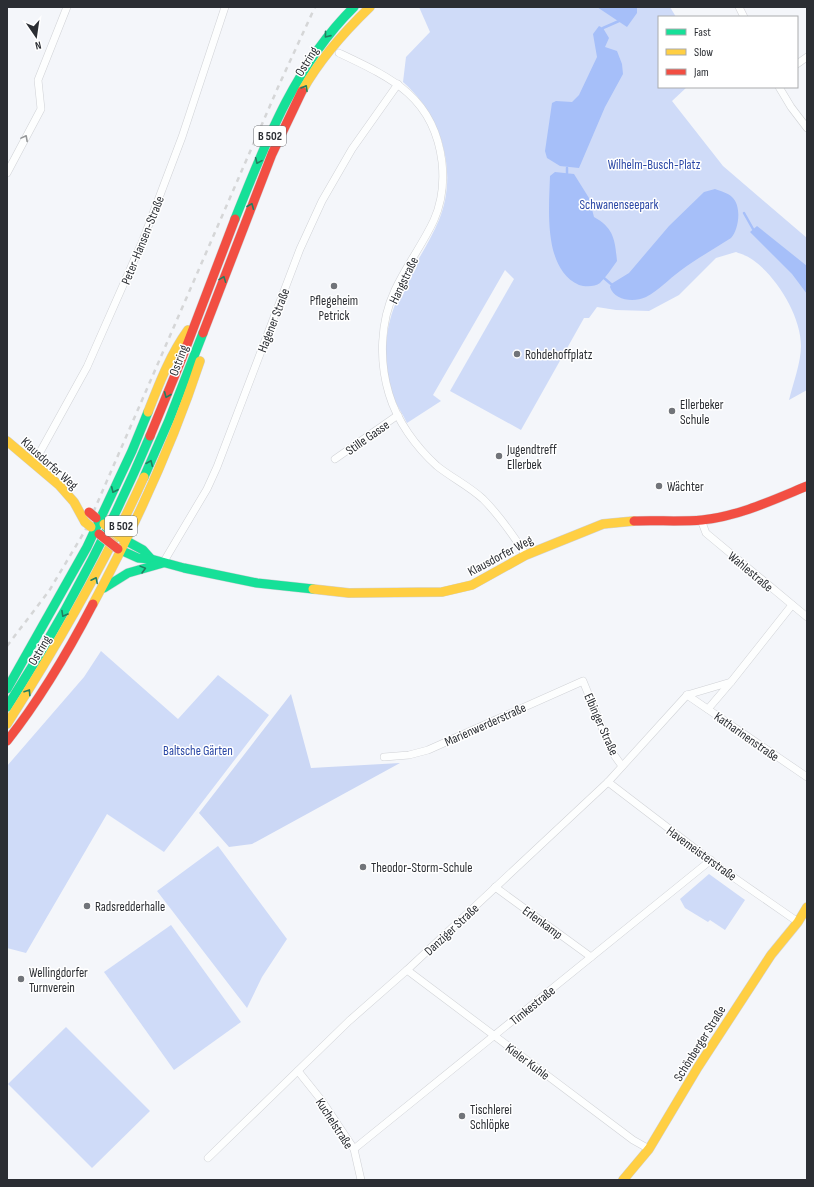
<svg xmlns="http://www.w3.org/2000/svg" width="814" height="1187" font-family="'Sofia Sans Condensed',sans-serif">
<rect width="100%" height="100%" fill="#f4f6fa"/>
<g fill="#cfdbf8">
<path d="M419,7H670L676,17H659V87H687L672,101L723,166L807,238V390L789,400C793,384 801,362 801,346C801,316 777,277 753,260C748,256 741,254 736,252L716,258L679,295L649,311L616,310L597,307L589,318H584L521,430L450,391L514,279L505,270L433,395L441,401L407,423C403,414 396,405 393,396C385,374 384,346 389,324C398,285 424,256 439,220C459,171 441,115 403,82L406,57L430,32Z"/>
<path d="M101,651L178,719L218,675L269,715L164,852L107,814L26,953L7,948V766L84,677Z"/>
<path d="M218,846L287,939L262,977L247,1008L157,891Z"/>
<path d="M709,874L745,900L725,930L710,920L708,922L685,908L680,899Z"/>
<path d="M171,925L241,1022L174,1070L104,972Z"/>
<path d="M66,1027L150,1111L92,1168L8,1084Z"/>
</g>
<path fill="#cbd7f5" d="M291,694L311,768L400,763L252,844L229,847L199,813Z"/>
<g fill="#a6bff9">
<path d="M597,7H637V13L627,27Z"/>
<path d="M599,26L603,28L609,38L605,47L617,51L622,64L623,74L605,107L579,168L560,166L547,158L545,151L552,103L556,101L572,102L579,95L597,57L593,34Z"/>
<path d="M555,172L574,174L589,198L594,217C614,228 615,240 617,261C612,268 606,277 600,283C595,287 585,287 579,285C543,269 549,209 550,176Z"/>
<path d="M715,189C720,191 728,193 732,197C742,206 739,229 731,238C714,249 696,259 680,271C669,279 658,291 646,297C633,303 614,300 610,287L611,284L629,273L669,226L704,192Z"/>
<path d="M757,226L807,266V294L792,274L750,232Z"/>
</g>
<g fill="none" stroke-linecap="round" stroke-linejoin="round">
<g stroke="#a6bff9" stroke-width="2.5">
<path d="M603,28L619,21"/>
<path d="M567,168V173"/>
<path d="M744,213L753,229"/>
<path d="M604,278L611,284"/>
</g>
<g stroke="#d0d2d6" stroke-width="8">
<g id="street">
<path d="M739,7L744,17"/>
<path d="M339,53C392,78 434,97 442,162C444,181 442,202 434,220C423,244 406,266 395,290C380,322 379,361 389,394C397,421 416,447 437,466C452,478 469,486 483,499C500,516 513,535 526,555"/>
<path d="M797,64L807,57"/>
<path d="M779,87L791,107L807,128"/>
<path d="M7,173L41,109L38,80L67,7"/>
<path d="M335,459L398,415"/>
<path d="M34,463L87,367L143,240L182,137L225,7"/>
<path d="M701,520L706,533L807,617"/>
<path d="M163,563L207,489L217,467L300,249L322,201L352,149L398,84"/>
<path d="M687,695L807,777"/>
<path d="M687,695L731,682L792,605"/>
<path d="M708,709L731,682"/>
<path d="M384,757L409,755L428,750L583,681L612,752L622,766"/>
<path d="M608,782L723,870L798,922"/>
<path d="M495,887L591,957"/>
<path d="M407,970L633,1140L649,1149"/>
<path d="M298,1071L322,1101L354,1149L361,1180"/>
<path d="M354,1149L711,860"/>
<path d="M208,1158L349,1021L407,970L608,782L687,695"/>
</g>
</g>
<g stroke="#d0d2d6" stroke-width="10">
<g id="fast">
<path d="M235,219C265,144 295,65 354,7"/>
<path d="M144,477L169,420L203,333"/>
<path d="M123,539L143,550L151,559"/>
<path d="M118,549L138,558L151,559L184,568L257,583L313,589"/>
<path d="M104,588L128,573L163,563"/>
<path d="M7,689L87,547L132,451L148,412"/>
<path d="M7,707C62,621 110,531 150,436"/>
</g>
</g>
<g stroke="#d0d2d6" stroke-width="10">
<g id="slow">
<path d="M302,91C320,59 344,32 370,7"/>
<path d="M148,412C159,384 170,355 188,330"/>
<path d="M7,441L59,485L74,502L85,522"/>
<path d="M313,589L349,593L442,592L472,585L526,555L603,524L634,521"/>
<path d="M93,604C135,526 172,446 200,361"/>
<path d="M7,724C58,644 105,563 144,477"/>
<path d="M623,1180L649,1149L698,1067L771,955L798,922L807,907"/>
</g>
</g>
<g stroke="#d0d2d6" stroke-width="10">
<g id="jam">
<path d="M203,333L272,154L302,91"/>
<path d="M150,436L182,358L235,219"/>
<path d="M634,521C657,520 679,522 702,520C739,516 773,500 807,486"/>
<path d="M7,741C41,698 68,652 93,604"/>
</g>
</g>
<use href="#street" stroke="#fdfefe" stroke-width="7"/>
<use href="#fast" stroke="#16e098" stroke-width="9"/>
<use href="#slow" stroke="#ffcf43" stroke-width="9"/>
<use href="#jam" stroke="#f24e42" stroke-width="9"/>
<path stroke="#d5d6d7" stroke-width="2.5" stroke-dasharray="5 5" stroke-linecap="butt" d="M7,646L49,591L86,529L279,85L315,7"/>
<g stroke="#d0d2d6" stroke-width="10" stroke-linecap="butt">
<g id="slow-bridge">
<path d="M85,522L91,527"/>
<path d="M104,524L123,539"/>
</g>
</g>
<g stroke="#d0d2d6" stroke-width="10" stroke-linecap="butt">
<g id="jam-bridge">
<path d="M89,512L96,518"/>
<path d="M99,534L118,549"/>
</g>
</g>
<use href="#slow-bridge" stroke="#ffcf43" stroke-width="9"/>
<use href="#jam-bridge" stroke="#f24e42" stroke-width="9"/>
</g>
<defs><path id="oneway-chevron" d="M-2-3.5L2.5 0L-2 3.5" fill="none" stroke-width="1.6" stroke-linecap="round" stroke-linejoin="round"/></defs>
<g stroke="#227e60">
<use href="#oneway-chevron" transform="translate(327 35) rotate(129)"/>
<use href="#oneway-chevron" transform="translate(305 88) rotate(-60)"/>
<use href="#oneway-chevron" transform="translate(258 161) rotate(114)"/>
<use href="#oneway-chevron" transform="translate(251 206) rotate(-68)"/>
<use href="#oneway-chevron" transform="translate(223 279) rotate(-69)"/>
<use href="#oneway-chevron" transform="translate(167 395) rotate(112)"/>
<use href="#oneway-chevron" transform="translate(150 463) rotate(-67)"/>
<use href="#oneway-chevron" transform="translate(114 490) rotate(115)"/>
<use href="#oneway-chevron" transform="translate(143 569) rotate(-15)"/>
<use href="#oneway-chevron" transform="translate(95 580) rotate(-63)"/>
<use href="#oneway-chevron" transform="translate(64 614) rotate(119)"/>
<use href="#oneway-chevron" transform="translate(28 692) rotate(-57)"/>
</g>
<use stroke="#949698" href="#oneway-chevron" transform="translate(25 138) rotate(-62)"/>
<g fill="#717479" stroke="#fff" stroke-width="1.5">
<circle cx="334" cy="286" r="4"/>
<circle cx="517" cy="354" r="4"/>
<circle cx="672" cy="411" r="4"/>
<circle cx="499" cy="456" r="4"/>
<circle cx="659" cy="486" r="4"/>
<circle cx="363" cy="867" r="4"/>
<circle cx="87" cy="906" r="4"/>
<circle cx="21" cy="979" r="4"/>
<circle cx="462" cy="1116" r="4"/>
</g>
<g text-anchor="middle" stroke-width="3" stroke-linejoin="round" paint-order="stroke">
<g fill="#fff" stroke="#6b6d70" stroke-width="1">
<rect x="254" y="126" width="32" height="20" rx="3"/>
<rect x="105" y="516" width="32" height="20" rx="3"/>
</g>
<g font-size="12" font-weight="bold" fill="#2b2e33">
<text x="270" y="140">B 502</text>
<text x="121" y="530">B 502</text>
</g>
<g font-size="13" fill="#2b2e33" stroke="#fff">
<text transform="translate(306 61) rotate(-58)" y="5">Ostring</text>
<text transform="translate(142 240) rotate(-68)" y="5">Peter-Hansen-Straße</text>
<text transform="translate(403 280) rotate(-64)" y="5">Hangstraße</text>
<text transform="translate(273 320) rotate(-69)" y="5">Hagener Straße</text>
<text transform="translate(178 360) rotate(-69)" y="5">Ostring</text>
<text transform="translate(367 437) rotate(-35)" y="5">Stille Gasse</text>
<text transform="translate(50 463) rotate(42)" y="5">Klausdorfer Weg</text>
<text transform="translate(500 555) rotate(-28)" y="5">Klausdorfer Weg</text>
<text transform="translate(751 571) rotate(40)" y="5">Wahlestraße</text>
<text transform="translate(39 650) rotate(-59)" y="5">Ostring</text>
<text transform="translate(485 724) rotate(-24)" y="5">Marienwerderstraße</text>
<text transform="translate(602 724) rotate(66)" y="5">Elbinger Straße</text>
<text transform="translate(747 736) rotate(35)" y="5">Katharinenstraße</text>
<text transform="translate(702 853) rotate(36)" y="5">Havemeisterstraße</text>
<text transform="translate(543 922) rotate(36)" y="5">Erlenkamp</text>
<text transform="translate(451 929) rotate(-43)" y="5">Danziger Straße</text>
<text transform="translate(532 1005) rotate(-39)" y="5">Timkestraße</text>
<text transform="translate(699 1043) rotate(-58)" y="5">Schönberger Straße</text>
<text transform="translate(528 1061) rotate(37)" y="5">Kieler Kuhle</text>
<text transform="translate(335 1123) rotate(57)" y="5">Kuchelstraße</text>
</g>
<g font-size="13" fill="#2a47a5" stroke="#fff">
<text x="654" y="169">Wilhelm-Busch-Platz</text>
<text x="619" y="209">Schwanenseepark</text>
<text x="198" y="755">Baltsche Gärten</text>
</g>
<g font-size="13" fill="#2b2e33" stroke="#fff" text-anchor="start">
<text x="334" y="305" text-anchor="middle">Pflegeheim<tspan x="334" dy="15">Petrick</tspan></text>
<text x="525" y="359">Rohdehoffplatz</text>
<text x="680" y="409">Ellerbeker<tspan x="680" dy="15">Schule</tspan></text>
<text x="507" y="454">Jugendtreff<tspan x="507" dy="15">Ellerbek</tspan></text>
<text x="667" y="491">Wächter</text>
<text x="371" y="872">Theodor-Storm-Schule</text>
<text x="95" y="911">Radsredderhalle</text>
<text x="29" y="977">Wellingdorfer<tspan x="29" dy="15">Turnverein</tspan></text>
<text x="470" y="1114">Tischlerei<tspan x="470" dy="15">Schlöpke</tspan></text>
</g>
</g>
<rect width="814" height="1187" fill="none" stroke="#2b2e33" stroke-width="16"/>
<rect x="658" y="16" width="140" height="72" fill="#ffffff" stroke="#aaabad"/>
<rect x="666" y="29" width="20" height="6" fill="#16e098" stroke="#aaabad"/>
<text x="694" y="36" font-size="12" fill="#2b2e33">Fast</text>
<rect x="666" y="49" width="20" height="6" fill="#ffcf43" stroke="#aaabad"/>
<text x="694" y="56" font-size="12" fill="#2b2e33">Slow</text>
<rect x="666" y="69" width="20" height="6" fill="#f24e42" stroke="#aaabad"/>
<text x="694" y="76" font-size="12" fill="#2b2e33">Jam</text>
<g transform="translate(36 36) rotate(167)" stroke="#ffffff" stroke-width="3" paint-order="stroke">
<path d="M0-3L7 15L0 10L-7 15Z" fill="#2b2e33"/>
<text y="-6" font-size="11" font-weight="bold" text-anchor="middle" fill="#2b2e33">N</text>
</g>
</svg>
